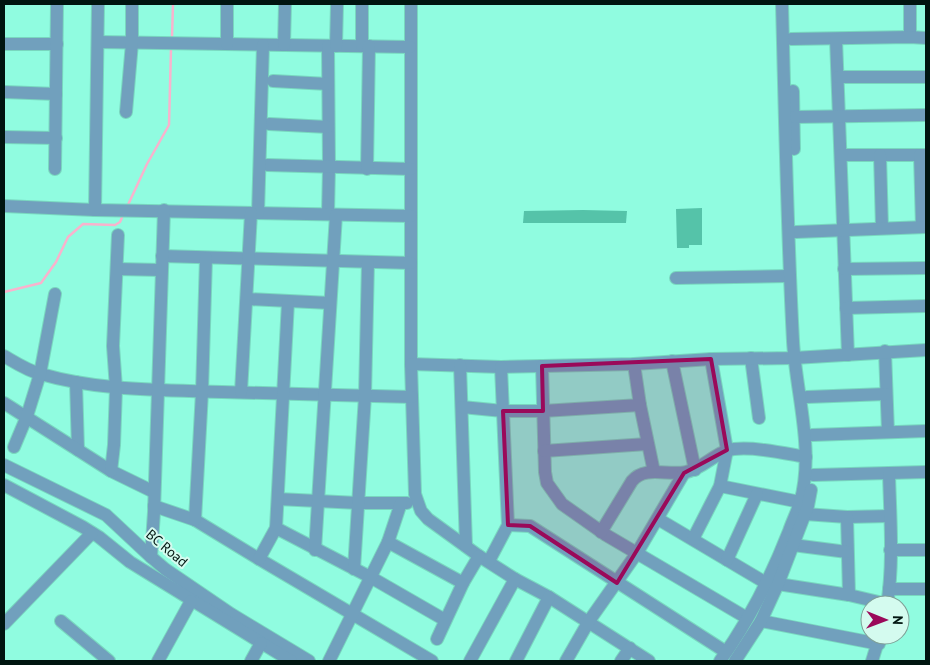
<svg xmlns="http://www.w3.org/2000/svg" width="930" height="665" font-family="'PT Sans',sans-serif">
<rect width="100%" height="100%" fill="#90fce0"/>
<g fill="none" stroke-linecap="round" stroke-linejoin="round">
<g stroke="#f9b3cd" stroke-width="2.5">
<path d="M172,37L173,4"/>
<path d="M127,207L147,164L169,125L171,49"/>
<path d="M4,292L41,283L56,262L68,237L83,224L115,225L120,222L123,215"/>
</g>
</g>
<g fill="#55c3a9">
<path d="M702,208V245H689V248H677L676,209Z"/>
<path d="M583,210L627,211L626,223H523L524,211Z"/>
</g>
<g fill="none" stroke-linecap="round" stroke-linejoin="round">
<g stroke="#79d7bf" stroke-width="14">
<g id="minor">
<path d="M411,4V364L415,494L421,511L428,519L479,556L515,579L549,597L649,661"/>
<path d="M910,37V4"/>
<path d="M791,39L910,37L926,38"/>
<path d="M836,39L848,355"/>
<path d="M98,42L410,47"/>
<path d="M4,44H57"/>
<path d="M227,44V4"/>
<path d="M284,45L285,4"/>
<path d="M328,46L329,167L328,214"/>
<path d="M336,46L337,4"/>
<path d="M362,46V4"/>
<path d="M838,77H926"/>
<path d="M273,81L328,84"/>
<path d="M793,91L794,149"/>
<path d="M4,92L56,94"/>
<path d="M126,112L132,43V4"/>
<path d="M794,117L926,115"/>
<path d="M269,124L328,127"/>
<path d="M4,137L56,138"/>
<path d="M841,155H926"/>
<path d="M880,155L882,228"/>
<path d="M920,155L922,227"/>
<path d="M267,165L411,169"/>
<path d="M55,169L57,4"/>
<path d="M367,169L369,46"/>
<path d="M4,206L95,210L411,216"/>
<path d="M95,210L98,4"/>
<path d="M258,213L263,45"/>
<path d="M796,232L926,227"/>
<path d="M162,256L411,263"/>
<path d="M117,269L161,270"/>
<path d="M844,269L926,268"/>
<path d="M676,278L789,276"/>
<path d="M247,299L330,303"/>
<path d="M846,308L926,306"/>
<path d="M885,351L888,432"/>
<path d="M4,356C16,363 28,371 41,374C99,391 162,390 222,392C285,394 349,395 412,397"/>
<path d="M751,358L759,418"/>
<path d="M672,361L695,470"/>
<path d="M411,364L501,367L634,364L711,359L794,358L926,350"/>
<path d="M634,364L640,405L654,472"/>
<path d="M460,365L466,546"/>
<path d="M542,366L545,472L547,483L562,504L606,535L747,618"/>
<path d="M76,382L78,450"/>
<path d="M241,392L251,213"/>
<path d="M807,397L886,394"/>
<path d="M4,403L111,471L154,492"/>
<path d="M462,407L503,411H543L640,405"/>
<path d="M812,435L926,431"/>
<path d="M14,447L27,416L40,374L55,294"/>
<path d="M544,451L647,444"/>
<path d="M4,465L106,515L151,557L165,569L231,614L309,661"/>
<path d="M111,471L114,445L116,388L113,346L118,235"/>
<path d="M813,475L926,472"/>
<path d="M4,485L83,527L99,537L130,562L291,661"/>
<path d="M720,486L800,502"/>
<path d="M278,499L358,503H407"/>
<path d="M154,506L195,520L259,559L432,661"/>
<path d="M805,514L847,517L890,516"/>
<path d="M847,517L849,595"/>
<path d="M658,519L766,583"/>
<path d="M195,520L202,392L206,258"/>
<path d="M508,525L530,526L726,652"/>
<path d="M276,528L372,578L445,620"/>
<path d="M601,532L632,481C645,465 668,476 686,472C703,469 716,451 734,449C757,447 783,453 806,457"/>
<path d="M693,539L720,486L727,450L711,359"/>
<path d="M388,542L463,583"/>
<path d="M793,545L847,552"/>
<path d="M315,550L336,215"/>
<path d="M890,550H926"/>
<path d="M151,557L154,512L164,210"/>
<path d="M259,559L276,528L288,302"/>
<path d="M727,560L757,494"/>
<path d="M489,561L508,525L501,367"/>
<path d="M354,569L365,396L368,262"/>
<path d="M778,584L849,595L887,604"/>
<path d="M889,589H926"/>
<path d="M887,605C894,562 890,516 889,473"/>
<path d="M61,621L109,661"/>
<path d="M761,621L879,644"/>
<path d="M4,624L92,533"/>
<path d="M437,639L463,583L479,556"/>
<path d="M158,661L191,601"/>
<path d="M251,661L261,643"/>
<path d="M329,661L388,542L401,503"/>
<path d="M470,661L515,579"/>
<path d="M516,661L549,597"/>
<path d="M566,661L589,621L637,553L684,473"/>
<path d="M621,661L630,648"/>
<path d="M720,661C748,622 771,577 789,531C792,522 797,512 800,503C815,450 796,394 793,341C787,229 785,116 782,4"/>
<path d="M735,661L761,621L778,584L808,506L811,490"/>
<path d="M872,661L880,635"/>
</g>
</g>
<use href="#minor" stroke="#71a0bd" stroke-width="12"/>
</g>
<path fill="#9a095a" fill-opacity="0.2" stroke="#9a095a" stroke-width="4" stroke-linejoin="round" d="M711,359L727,450L684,473L617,583L530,526L508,525L503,411H543L542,366Z"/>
<g text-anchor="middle" stroke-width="4" stroke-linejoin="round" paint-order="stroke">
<g font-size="14" fill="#001510" stroke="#d4fbef">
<text transform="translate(167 548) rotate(40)" y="5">BC Road</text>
</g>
</g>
<rect width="930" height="665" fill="none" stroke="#001510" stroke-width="10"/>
<g transform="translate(885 620) rotate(91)"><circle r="24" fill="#d4fbef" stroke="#7f9f96"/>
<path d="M0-4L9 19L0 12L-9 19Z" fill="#9a095a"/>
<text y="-8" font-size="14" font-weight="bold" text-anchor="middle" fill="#001510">N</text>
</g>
</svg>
